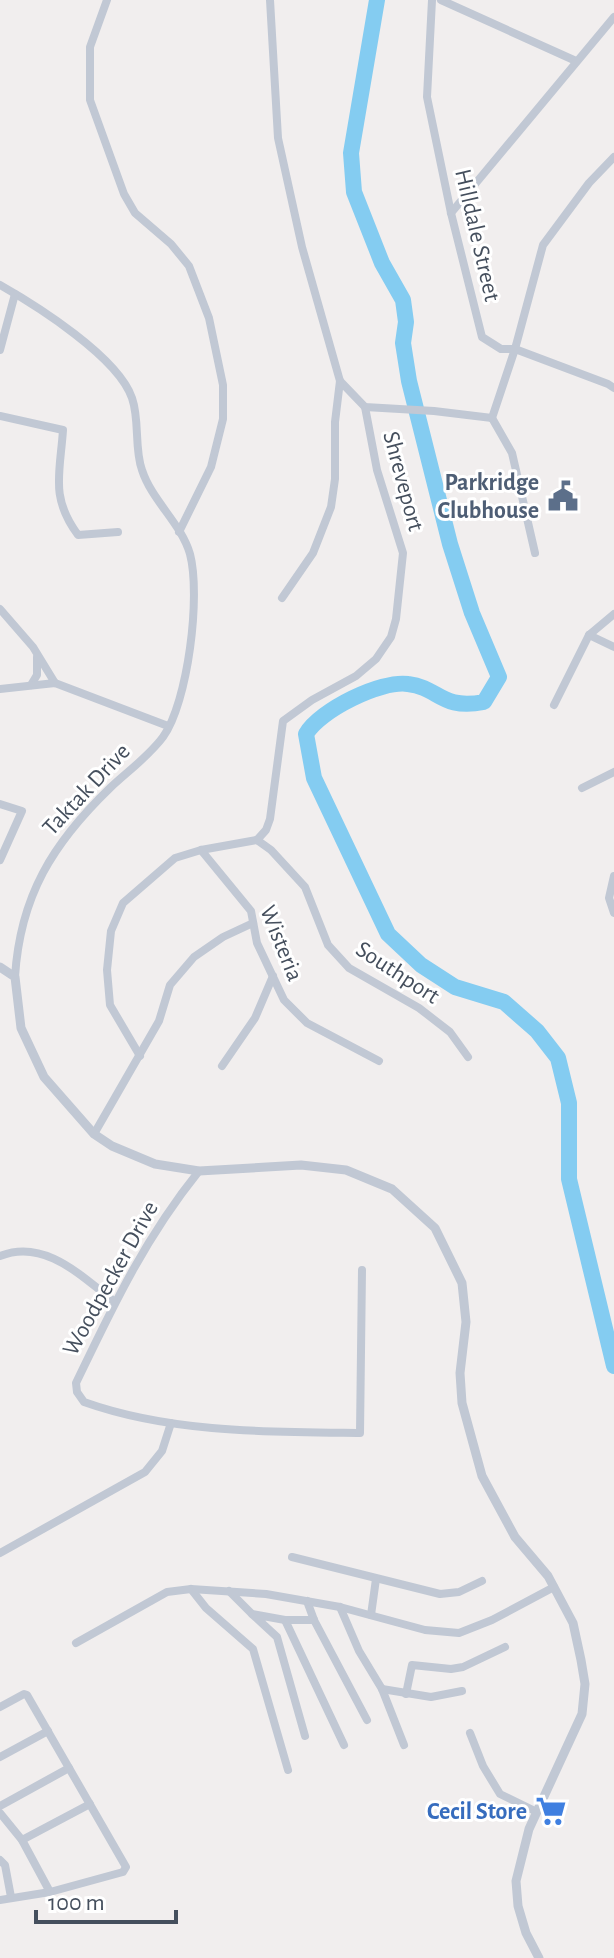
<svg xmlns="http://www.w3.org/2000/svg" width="614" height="1958" font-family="'Alegreya Sans',sans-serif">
<rect width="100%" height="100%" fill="#f1eeee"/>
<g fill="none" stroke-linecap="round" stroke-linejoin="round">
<path stroke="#84ccf1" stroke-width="16" d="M377,0L351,153L354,192L382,263L403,300L406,322L403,343L409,381L450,544L472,613L499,677L484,702C440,710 440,688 408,684C381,680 320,710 306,734L314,778L388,934L421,965L455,987L504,1002L537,1031L558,1058L569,1103V1179L614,1366"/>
<g stroke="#c1c8d4" stroke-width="8">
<path d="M107,0L90,47V100L124,194L135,213L171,244L189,266L209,318L223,385V419L211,467L179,532"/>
<path d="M270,0L278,138L302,247L340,381L365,407L434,411L492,418"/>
<path d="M432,0L427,97L451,213L482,337L501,349H515L608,384L614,388"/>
<path d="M441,0L576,61"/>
<path d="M451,213L614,17"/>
<path d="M0,285C37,306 118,357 132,398C140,421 134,448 142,470C152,501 181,523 190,554C201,596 188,702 163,737C149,756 127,772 110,788C53,843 20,896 15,977"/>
<path d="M0,350L15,294"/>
<path d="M0,416L63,430C60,474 50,497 78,535L118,532"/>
<path d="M492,418L515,349L543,245L589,183L614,157"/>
<path d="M492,418L512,453L535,553"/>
<path d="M282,598L313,553L331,507L335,479V422L340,381"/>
<path d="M0,609L33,647L55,683"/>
<path d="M589,635L614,647"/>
<path d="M31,685L37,675V657"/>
<path d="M0,689L55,683L168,726"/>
<path d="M554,705L589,635L614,614"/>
<path d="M582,788L614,772"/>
<path d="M0,804L22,811L0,860"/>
<path d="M257,840L266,830L270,819L283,721L312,700L356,676L376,659L391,637L396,619L403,553L377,470L365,407"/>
<path d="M257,840L271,850L305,887L328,945L349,968L419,1008L450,1032L468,1057"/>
<path d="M201,850L251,911L257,943L284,1000L307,1023L379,1061"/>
<path d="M614,876L609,898L614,913"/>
<path d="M140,1056L110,1005L107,970L111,931L123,903L175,858L201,850L257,840"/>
<path d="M222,1066L255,1018L273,976"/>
<path d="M94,1134L159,1021L170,985L194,957L223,937L253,923"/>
<path d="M199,1171C145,1238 113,1306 76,1383L77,1392L84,1402C171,1433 269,1432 360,1433L362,1270"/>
<path d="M0,1256C45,1238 82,1277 115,1302"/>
<path d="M0,1553L145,1472L162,1451L171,1423"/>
<path d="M292,1557L440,1594L459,1592L482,1581"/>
<path d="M191,1589L206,1608L253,1649L288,1770"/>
<path d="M229,1591L252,1614"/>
<path d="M307,1601L314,1620L367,1720"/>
<path d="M340,1607L359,1651L382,1689L404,1745"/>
<path d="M371,1615L376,1579"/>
<path d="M285,1620L252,1614L277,1637L305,1736"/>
<path d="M314,1620H285L344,1745"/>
<path d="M76,1643L167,1592L191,1589L266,1594L340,1607L425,1630L459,1633L492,1620L554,1587"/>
<path d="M382,1689L431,1697L462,1691"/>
<path d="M406,1694L412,1665L451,1669L463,1667L505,1647"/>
<path d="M0,1707L24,1694L27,1695L126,1867L123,1872L50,1892L0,1900"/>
<path d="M470,1733L483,1766L500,1794L537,1812"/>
<path d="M0,1757L48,1731"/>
<path d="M0,1806L69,1768"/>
<path d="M0,1813L22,1840L50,1892"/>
<path d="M22,1840L90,1804"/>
<path d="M0,1860L5,1865L11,1897"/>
</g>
<path stroke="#c1c8d4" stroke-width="9" d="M0,967L15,977L21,1028L44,1077L94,1134L112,1146L155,1164L199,1171L301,1165L346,1170L392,1189L435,1228L462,1283L466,1322L460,1373L462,1403L482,1476L515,1537L548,1576L573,1623L581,1660L585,1684L582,1714L529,1829L516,1881L518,1906L526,1933L539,1958"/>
</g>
<defs>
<g id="civic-bare" transform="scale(2.4)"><path d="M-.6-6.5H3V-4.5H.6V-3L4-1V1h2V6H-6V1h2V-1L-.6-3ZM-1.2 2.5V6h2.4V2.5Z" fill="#5c6f8a" stroke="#fff" stroke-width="2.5" paint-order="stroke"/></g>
<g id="supermarket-bare" transform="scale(2.4)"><path d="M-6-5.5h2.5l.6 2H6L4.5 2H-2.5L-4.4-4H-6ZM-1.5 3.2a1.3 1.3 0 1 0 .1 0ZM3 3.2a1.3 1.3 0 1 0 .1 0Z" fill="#3f7fe0" stroke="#fff" stroke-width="2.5" paint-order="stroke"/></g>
</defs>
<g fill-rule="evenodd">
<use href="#civic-bare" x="563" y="496"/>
<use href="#supermarket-bare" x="551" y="1811"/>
</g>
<g text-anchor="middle" stroke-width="6" stroke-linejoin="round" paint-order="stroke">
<g font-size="24" fill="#454f5d" stroke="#fff">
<text transform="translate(478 235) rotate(77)" y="8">Hilldale Street</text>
<text transform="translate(404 481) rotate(75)" y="8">Shreveport</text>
<text transform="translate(86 789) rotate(-47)" y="8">Taktak Drive</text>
<text transform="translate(282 943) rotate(68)" y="8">Wisteria</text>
<text transform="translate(398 972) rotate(33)" y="8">Southport</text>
<text transform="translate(110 1278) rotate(-61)" y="8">Woodpecker Drive</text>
</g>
<g font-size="24" font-weight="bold" fill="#4e5e75" stroke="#fff" text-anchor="end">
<text x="539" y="490">Parkridge<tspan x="539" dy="28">Clubhouse</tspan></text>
</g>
<g font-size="24" font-weight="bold" fill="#366cbe" stroke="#fff" text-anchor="end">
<text x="527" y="1819">Cecil Store</text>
</g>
</g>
<path d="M36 1910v12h140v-12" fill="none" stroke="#454f5d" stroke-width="4"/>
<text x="48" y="1910" font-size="24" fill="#454f5d" stroke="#ffffff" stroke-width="6" paint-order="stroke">100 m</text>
</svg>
